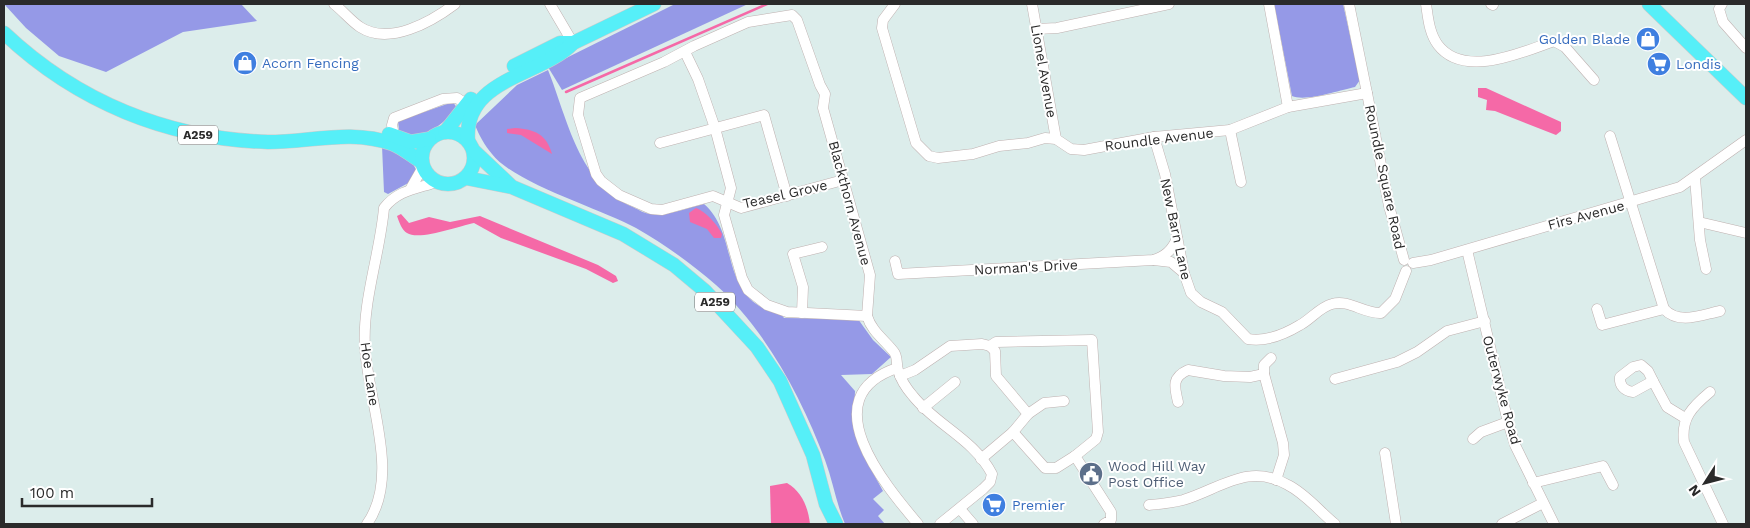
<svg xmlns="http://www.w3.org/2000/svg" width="1750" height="528" font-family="'Work Sans',sans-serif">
<rect width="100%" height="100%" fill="#dcedeb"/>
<g fill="#9599e7">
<path d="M4,4H241L257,21L183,32L106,72L59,56L26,28Z"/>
<path d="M675,4H748L562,90L548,67Z"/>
<path d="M1274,4H1343L1360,80L1355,87C1340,90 1306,102 1292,96Z"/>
<path d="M548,70C568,120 578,183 633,207C639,210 645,214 651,214C668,216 687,208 704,204C741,236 717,301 781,314L784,318L858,319L873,340L891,357L872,374L841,375L855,391L854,417L861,451L883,491L873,499L884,510L878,516L885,524H845C836,503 833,481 825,460C802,398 765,329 716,285C692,264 664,244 636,228C601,209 514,183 492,154C485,146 479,135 475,125L517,85Z"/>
<path d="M453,102L457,108C446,122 416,148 399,130L398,121Z"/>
<path d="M382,146C395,151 411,155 416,170L412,181L388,194L384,192Z"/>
</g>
<g fill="#f569a7">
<path d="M1478,88H1486L1561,122V131L1556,135L1495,111L1486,110L1487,100L1478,97Z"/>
<path d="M515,128C535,129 547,135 552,154L521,135L507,133V129Z"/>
<path d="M696,208C706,212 717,224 722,234L721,238H714L707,229L690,222L689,213Z"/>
<path d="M401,214L409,223L429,217L450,222L480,216L598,265L616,276L618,281L613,283L586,269L501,238L474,223C459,226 419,241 407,233C402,230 399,222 397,216Z"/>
<path d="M787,483C802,492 808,507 810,524H771L770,486Z"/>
</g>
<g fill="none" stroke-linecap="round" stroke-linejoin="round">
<path stroke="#f569a7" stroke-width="2.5" d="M566,92L767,4"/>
<g stroke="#bfb1b0" stroke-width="11">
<g id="minor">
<path d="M334,4C343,11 351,21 360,27C389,46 431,22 455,4"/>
<path d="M550,4L573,43"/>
<path d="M895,4L883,20L882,28L916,143L929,156L938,158L973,154L999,146L1028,143L1045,138L1056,139L1071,149L1084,150L1154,137L1230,130L1288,107"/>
<path d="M1032,4L1056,139"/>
<path d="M1269,4L1288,107L1367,93L1349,4"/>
<path d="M1426,4C1428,17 1429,33 1438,45C1464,79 1523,52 1554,41L1565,47L1594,80"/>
<path d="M1491,4L1493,5"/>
<path d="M1722,4L1719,9L1723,22L1746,48"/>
<path d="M1037,29L1057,28L1169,4"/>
<path d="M685,52L698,79L715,128L731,188L724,215L742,278L748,290L767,305L787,312L867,316"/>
<path d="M1367,93L1389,206L1404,260"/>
<path d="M1230,130L1241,182"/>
<path d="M394,135L392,125L394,118L443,99L457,98L466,104"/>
<path d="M1610,136L1664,309C1679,325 1701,315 1720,311"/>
<path d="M1154,137L1165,174L1184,273L1191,293L1201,302L1222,312L1248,339C1265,342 1285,334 1300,325C1311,319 1320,307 1332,304C1349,299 1364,314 1381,313L1395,299L1406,271"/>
<path d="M660,143L764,115L787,196"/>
<path d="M1695,178L1700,240L1706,269"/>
<path d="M843,180L741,208L713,196L662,210L651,209L619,195L601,181L596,174L578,115L580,98L664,62L694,46L748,22L792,15L797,20L820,85L825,94L823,108L870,275L867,316C872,332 884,339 894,352C898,357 896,364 898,370C901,381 906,388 913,396C936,425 974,439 992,474L990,482L983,489L940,524"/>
<path d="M411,188L423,167"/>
<path d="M1699,222L1746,233"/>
<path d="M1467,250L1508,422L1515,445L1554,524"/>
<path d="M1154,260L1171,262L1184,273"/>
<path d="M895,261L898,274L1153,260C1165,257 1173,249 1177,238"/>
<path d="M1413,263L1431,260L1680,187L1746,140"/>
<path d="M1597,309L1602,325L1664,309"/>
<path d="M802,313L803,287L793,254L822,247"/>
<path d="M990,346L996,342L1092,340L1098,432L1096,439L1075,456L1111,512V520L1104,524"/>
<path d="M1271,358L1264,365V374L1283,443L1284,455L1276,480"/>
<path d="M1641,365L1648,371L1653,381L1633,392C1625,391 1619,386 1620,377L1633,367Z"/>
<path d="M897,368C811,397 885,485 918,524"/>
<path d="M900,376L915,370L950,346L982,344L990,346L995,351L996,376L1028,414L1013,432"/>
<path d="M1335,379L1397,362L1417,352L1447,331L1485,321"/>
<path d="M1653,381L1667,407L1685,418"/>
<path d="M1710,392C1692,407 1681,418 1684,442L1723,524"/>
<path d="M1178,402C1174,386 1172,377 1188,370L1224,376L1250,377L1264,374"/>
<path d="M923,408L955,382"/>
<path d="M1028,414L1044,403L1064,401"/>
<path d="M1473,439L1481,432L1508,422"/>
<path d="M1385,453L1396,524"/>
<path d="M981,459L1013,432L1045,468H1056L1075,456"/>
<path d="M1533,483L1603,466L1613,485"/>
<path d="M1149,505C1160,504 1172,503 1183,500C1220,489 1248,462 1288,485C1306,494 1320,512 1335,524"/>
<path d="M960,509L973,524"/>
<path d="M367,524C401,476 368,402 365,348C362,302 380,254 384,208C398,190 416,189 437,182"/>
<path d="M1502,524L1543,503"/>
</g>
</g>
<g stroke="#ccc" stroke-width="15">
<g id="major">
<path d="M1649,4L1746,98"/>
<path d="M4,33C77,102 168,139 268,142C311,142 351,129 393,144C403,148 412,156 422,162"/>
<path d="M514,66L560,43H573"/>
<circle cx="448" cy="158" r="26"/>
<path d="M445,132L471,99"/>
<path d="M389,134L411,142L429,139"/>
<path d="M468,141C463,78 540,77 573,43L654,4"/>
<path d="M474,151L510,185"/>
<path d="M466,178L512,187L623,234L674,265L705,291L757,347L780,381L813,455L826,504L836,524"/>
</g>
</g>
<use href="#minor" stroke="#fff" stroke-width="10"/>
<use href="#major" stroke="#56eff8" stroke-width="14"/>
</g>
<defs>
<g id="shop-disc" transform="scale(1.25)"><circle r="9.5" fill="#3f7fe0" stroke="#fff"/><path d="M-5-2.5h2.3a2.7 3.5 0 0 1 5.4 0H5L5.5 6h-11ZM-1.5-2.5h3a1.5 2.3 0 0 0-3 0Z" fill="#fff"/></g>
<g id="supermarket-disc" transform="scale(1.25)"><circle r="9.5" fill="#3f7fe0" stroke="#fff"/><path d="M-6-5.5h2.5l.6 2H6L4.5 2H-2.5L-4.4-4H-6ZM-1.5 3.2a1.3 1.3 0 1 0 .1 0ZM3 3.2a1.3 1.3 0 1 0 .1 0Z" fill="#fff"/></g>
<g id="civic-disc" transform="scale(1.25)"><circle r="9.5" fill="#5c6f8a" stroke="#fff"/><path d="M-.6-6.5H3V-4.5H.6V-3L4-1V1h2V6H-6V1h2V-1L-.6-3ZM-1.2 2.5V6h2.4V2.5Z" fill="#fff"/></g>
</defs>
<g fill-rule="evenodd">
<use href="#shop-disc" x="1648" y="39"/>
<use href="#shop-disc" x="245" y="63"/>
<use href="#supermarket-disc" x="1659" y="64"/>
<use href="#civic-disc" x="1091" y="474"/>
<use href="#supermarket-disc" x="994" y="505"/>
</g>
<g text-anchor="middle" stroke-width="4" stroke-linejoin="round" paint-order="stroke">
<g fill="#fff" stroke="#6a6a6a" stroke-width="1">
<rect x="178" y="125.5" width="40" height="19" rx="4"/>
<rect x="695" y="292.5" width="40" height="19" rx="4"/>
</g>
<g font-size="12" font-weight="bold" fill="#2a2a2a">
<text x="198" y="139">A259</text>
<text x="715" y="306">A259</text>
</g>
<g font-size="14" fill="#366cbe" stroke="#fff" text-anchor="start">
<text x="1630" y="44" text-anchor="end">Golden Blade</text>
<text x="262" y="68">Acorn Fencing</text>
<text x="1676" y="69">Londis</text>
<text x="1012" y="510">Premier</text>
</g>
<g font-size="14" fill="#2a2a2a" stroke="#fff">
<text transform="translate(1044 71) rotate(80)" y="5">Lionel Avenue</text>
<text transform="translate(1159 139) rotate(-7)" y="5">Roundle Avenue</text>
<text transform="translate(1385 177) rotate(78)" y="5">Roundle Square Road</text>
<text transform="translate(785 194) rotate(-13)" y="5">Teasel Grove</text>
<text transform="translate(850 203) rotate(75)" y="5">Blackthorn Avenue</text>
<text transform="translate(1586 215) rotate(-15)" y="5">Firs Avenue</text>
<text transform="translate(1176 229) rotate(78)" y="5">New Barn Lane</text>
<text transform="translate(1026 267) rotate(-3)" y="5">Norman's Drive</text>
<text transform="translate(370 374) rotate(82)" y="5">Hoe Lane</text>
<text transform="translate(1502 390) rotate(75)" y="5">Outerwyke Road</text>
</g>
<g font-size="14" fill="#4e5e75" stroke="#fff" text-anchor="start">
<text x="1108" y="471">Wood Hill Way<tspan x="1108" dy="16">Post Office</tspan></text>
</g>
</g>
<rect width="1750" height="528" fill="none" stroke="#2a2a2a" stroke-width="10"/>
<g transform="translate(1705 483) rotate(234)" stroke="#ffffff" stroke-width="4" paint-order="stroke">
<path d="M0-4L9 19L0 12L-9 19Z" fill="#2a2a2a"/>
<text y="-8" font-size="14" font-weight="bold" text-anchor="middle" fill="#2a2a2a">N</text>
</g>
<path d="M22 498v8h130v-8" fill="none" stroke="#2a2a2a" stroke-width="2.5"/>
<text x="30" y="498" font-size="15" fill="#2a2a2a" stroke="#ffffff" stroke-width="4" paint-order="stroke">100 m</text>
</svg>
